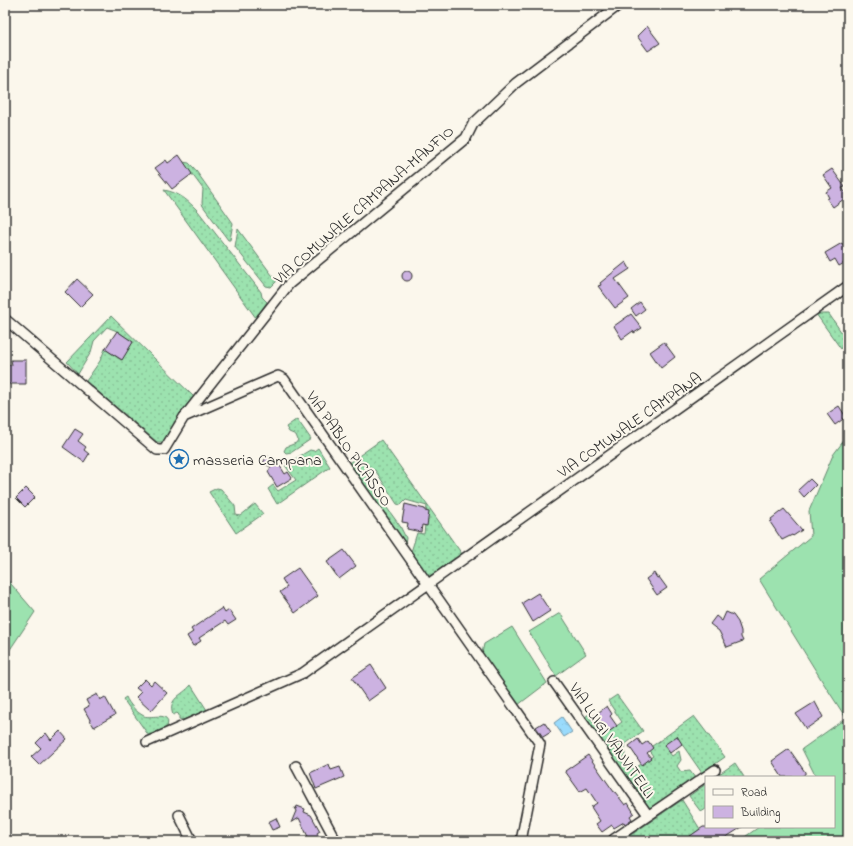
<svg xmlns="http://www.w3.org/2000/svg" width="853" height="846" font-family="'Indie Flower',sans-serif">
<defs>
<pattern id="garden-dots" width="8" height="8" patternUnits="userSpaceOnUse"><rect width="8" height="8" fill="#9ce2af"/><path d="M2 2h.1M6 6h.1" fill="none" stroke="#87c297" stroke-width="1.8" stroke-linecap="round"/></pattern>
<pattern id="water-ripples" width="26" height="14" patternUnits="userSpaceOnUse"><rect width="26" height="14" fill="#9adbfc"/><path d="M2 4q2-2 4 0t4 0M15 11q2-2 4 0t4 0" fill="none" stroke="#85bcd8"/></pattern>
</defs>
<rect width="100%" height="100%" fill="#fbf7ec"/>
<filter id="ink" filterUnits="userSpaceOnUse"><feTurbulence type="fractalNoise" baseFrequency=".025" numOctaves="2"/><feDisplacementMap in="SourceGraphic" scale="8" xChannelSelector="R" yChannelSelector="G"/><feConvolveMatrix kernelMatrix="1 2 1 2 8 2 1 2 1" color-interpolation-filters="sRGB"/></filter>
<g filter="url(#ink)">
<g fill="#9ce2af" stroke="#64866d">
<path d="M848,435V841H739L759,827H834V777H816L802,749L846,718L824,684L759,579L811,536L809,511L833,455Z"/>
<path d="M5,577L35,612L5,657Z"/>
<path d="M560,613L586,654L556,676L529,632Z"/>
<path d="M512,627L547,683L518,705L482,653L484,644Z"/>
</g>
<g fill="url(#garden-dots)" stroke="#64866d">
<path d="M183,162L189,163L194,168L233,223L230,240H228L203,206L202,203L203,189Z"/>
<path d="M164,190C180,193 187,200 198,211L261,292L262,297L267,302L256,318Z"/>
<path d="M238,229L275,279L277,281L271,287L266,286L235,247Z"/>
<path d="M816,314H829L846,339L844,345L841,349Z"/>
<path d="M111,316L194,397L164,442H157L150,436L86,381L100,361L105,349L121,360L133,342L117,331L107,327L94,341L91,352L78,374L67,362Z"/>
<path d="M297,419L311,439L292,452L286,453L284,451L286,447L296,443L298,440L296,435L289,432L286,427Z"/>
<path d="M381,440L462,554L429,577L411,552L417,533L424,534L427,506L406,500L401,505L397,504L375,470L367,475L382,501L400,526L406,538L405,545L346,465Z"/>
<path d="M318,448L330,467L277,504L268,489L273,485L278,491L296,480L284,464L288,462H290L310,450L314,451Z"/>
<path d="M217,488L221,489L235,506L236,515L240,516L255,504L263,514L236,533L209,492Z"/>
<path d="M191,685L207,710L183,720L179,719V715L177,713L173,715C167,698 182,696 191,685Z"/>
<path d="M617,695L643,731L624,745L625,755L620,760C624,765 629,764 634,769L653,756L648,749L694,716L725,757L702,773L677,737L664,746L672,756L679,751L681,760L677,766L681,772L690,771L695,778L649,810L585,717L589,714L604,735L622,722L608,701Z"/>
<path d="M126,697C129,704 136,712 144,716C151,719 172,710 167,727L149,736L123,699Z"/>
<path d="M735,763L744,777H715Z"/>
<path d="M706,784V809L701,812L689,796Z"/>
<path d="M682,800L700,829L689,837L691,841H668L666,838L661,841H622Z"/>
</g>
<path fill="url(#water-ripples)" stroke="#6e95a8" d="M562,717L572,732L564,737L554,723Z"/>
<g fill="#ccb2e1" stroke="#2b2b2b">
<path d="M647,26L660,43L648,51L637,36Z"/>
<path d="M179,155L192,174L172,189L155,168L166,160L168,163Z"/>
<path d="M832,169L845,187L842,188L848,196L833,207L827,199L829,198L826,192L832,188L823,175Z"/>
<path d="M842,243L848,254V261L839,266L835,259L830,262L825,253Z"/>
<path d="M626,262L630,269L615,279L629,298L615,308L598,286L601,285L600,283Z"/>
<circle cx="407" cy="276" r="5"/>
<path d="M77,279L93,294L80,307L65,292Z"/>
<path d="M640,302L645,309L636,316L631,309Z"/>
<path d="M631,314L642,328L634,333L633,331L622,339L614,326Z"/>
<path d="M117,331L133,342L122,360L105,349Z"/>
<path d="M664,342L675,357L661,368L650,352Z"/>
<path d="M11,360H26V384H5V365H12Z"/>
<path d="M839,406L846,417L835,425L827,414Z"/>
<path d="M75,429L83,434L78,441L86,447L84,450L89,454L84,462L63,447Z"/>
<path d="M267,456L274,460L275,458L285,474L288,472L292,478L277,487L268,472L271,467L263,463Z"/>
<path d="M810,479L816,485L804,497L798,490Z"/>
<path d="M26,488L35,497L25,507L16,498Z"/>
<path d="M405,504L425,509V511L429,512L427,526L422,525L421,532L407,529L408,523L402,522Z"/>
<path d="M784,509L802,530L793,536L792,535L782,540L770,522L772,521L771,519Z"/>
<path d="M344,550L356,566L339,579L327,562Z"/>
<path d="M298,568L318,596L295,613L280,592L287,587L282,579Z"/>
<path d="M654,573L657,578L659,577L667,588L657,595L646,579Z"/>
<path d="M538,593L550,611L533,622L522,603Z"/>
<path d="M222,608L225,613L229,610L236,620L228,625L225,621L199,638L201,641L193,646L187,636L193,632L191,629Z"/>
<path d="M726,612L733,615L738,622L741,631V637L743,641L727,647L719,631L710,624L716,616L722,621Z"/>
<path d="M371,665L386,688L368,701L352,678Z"/>
<path d="M145,679L151,685L154,681L167,693L151,711L136,697L141,692L136,688Z"/>
<path d="M97,694L100,700L105,697L115,715L94,727L84,709L89,706L86,700Z"/>
<path d="M815,702L823,717L806,729L796,714Z"/>
<path d="M607,706L612,714L610,716L617,726L604,735L591,718Z"/>
<path d="M544,722L551,732L543,737L536,727Z"/>
<path d="M60,731L67,739L39,765L31,757L41,748L36,743L46,733L51,740Z"/>
<path d="M677,736L682,744L670,753L664,745Z"/>
<path d="M638,739L642,745L648,741L653,748L647,753L651,758L642,765L629,746Z"/>
<path d="M789,749L805,772V774L801,777H782L772,761Z"/>
<path d="M588,755L614,792H615L625,805L628,803L634,813L630,816L632,819L625,824L624,822L614,828L612,825L602,832L596,824L600,821L591,807L597,803L587,788L580,792L565,771Z"/>
<path d="M329,764L331,770L340,767L344,777L316,789L310,773Z"/>
<path d="M297,806L305,809L304,812L311,815L320,831L317,833L321,841H310L299,818L291,823L296,811L294,808L296,809Z"/>
<path d="M276,818L280,827L272,830L268,822Z"/>
<path d="M703,827H742L720,841H683Z"/>
</g>
<g fill="none" stroke-linecap="round" stroke-linejoin="round">
<g stroke="#2b2b2b" stroke-width="12">
<g id="minor">
<path d="M5,319L157,450H164L184,417L278,376L284,379L540,744L521,841"/>
<path d="M185,416L289,284L466,138L473,124L516,83L619,5"/>
<path d="M554,682L648,815"/>
<path d="M147,742L303,673L848,286"/>
<path d="M296,766L336,841"/>
<path d="M179,815L192,841"/>
<path d="M615,841L614,839L715,770"/>
</g>
</g>
<use href="#minor" stroke="#fbf7ec" stroke-width="9"/>
</g>
</g>
<defs>
<g id="sight-ring" transform="scale(1)"><circle r="9.5" fill="#fbf7ec" stroke="#1f6fb2" stroke-width="1.5"/><path d="M0-6L1.8-2.2L6-1.7L2.9 1.2L3.7 5.4L0 3.3L-3.7 5.4L-2.9 1.2L-6-1.7L-1.8-2.2Z" fill="#1f6fb2"/></g>
</defs>
<g fill-rule="evenodd">
<use href="#sight-ring" x="179" y="459"/>
</g>
<g text-anchor="middle" stroke-width="4" stroke-linejoin="round" paint-order="stroke">
<g font-size="16" fill="#2b2b2b" stroke="#fbf7ec">
<text transform="translate(363 204) rotate(-41)" y="6">VIA COMUNALE CAMPANA-MANFIO</text>
<text transform="translate(629 424) rotate(-35)" y="6">VIA COMUNALE CAMPANA</text>
<text transform="translate(350 448) rotate(55)" y="6">VIA PABLO PICASSO</text>
<text transform="translate(613 740) rotate(55)" y="6">VIA LUIGI VANVITELLI</text>
</g>
<g font-size="16" fill="#2b2b2b" stroke="#fbf7ec" text-anchor="start">
<text x="193" y="465">masseria Campana</text>
</g>
</g>
<rect width="853" height="846" fill="none" stroke="#fbf7ec" stroke-width="20"/>
<rect x="10" y="10" width="833" height="826" fill="none" stroke="#2b2b2b" stroke-width="1.5" filter="url(#ink)"/>
<rect x="705" y="776" width="130" height="52" fill="#fbf7ec" stroke="#a8a59f"/>
<rect x="713" y="789" width="20" height="6" fill="#fbf7ec" stroke="#a8a59f"/>
<text x="741" y="796" font-size="12" fill="#2b2b2b">Road</text>
<rect x="713" y="806" width="20" height="12" fill="#ccb2e1" stroke="#a8a59f"/>
<text x="741" y="816" font-size="12" fill="#2b2b2b">Building</text>
</svg>
